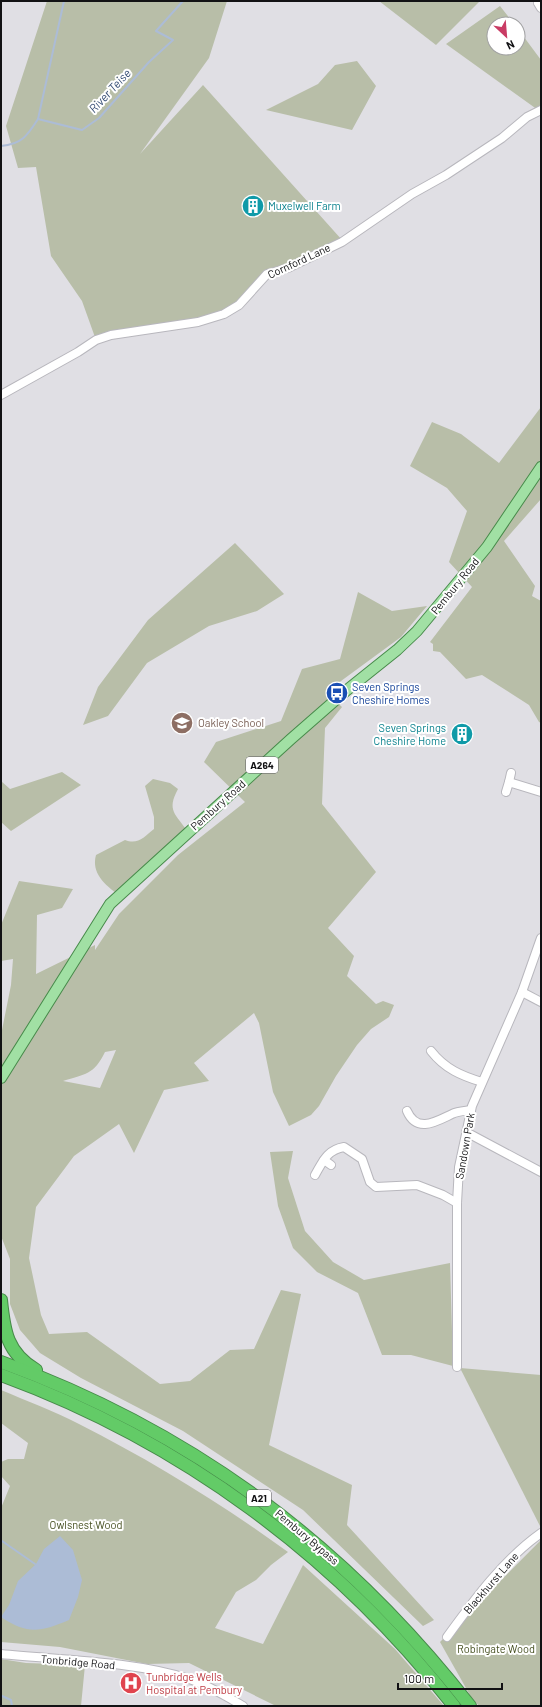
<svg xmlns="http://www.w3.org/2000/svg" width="542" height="1707" font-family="Barlow,sans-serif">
<rect width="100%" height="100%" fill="#e0dfe4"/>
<g fill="#b8bea8" fill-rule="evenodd">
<path d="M47,1H227L209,58L140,154L203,85L342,240L267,275L224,314L96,340L82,301L51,256L36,167L18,168L6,126Z"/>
<path d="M379,1H480L436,45Z"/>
<path d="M500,6L514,24H494V48H518V29L541,60V108L538,110L446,44Z"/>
<path d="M357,61L376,86L352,130L266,110L318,84L335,65Z"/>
<path d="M541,407V499L504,541L535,586L532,596L541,601V723L539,722L529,705L482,675L466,679L440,652L433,651V644L430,642L472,587L449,562L467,511L447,488L410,466L432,422L461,434L499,463Z"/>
<path d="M235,543L284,594L257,611L209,626L147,663L108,716L83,725L98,687L148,620Z"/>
<path d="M358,592L392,611L427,606L401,637L326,692L342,707L325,728L322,804L376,872L328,928L354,956L347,976L376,1004L383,1001L394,1005L389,1017L371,1029L357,1045L336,1076L319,1106L311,1115L289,1126L273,1092L259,1023L254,1013L194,1063L209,1081L164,1090L134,1153L119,1124L74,1156L36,1207L29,1258L41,1315L49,1334L87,1332L160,1384L190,1381L230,1350L254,1349L281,1290L301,1294L269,1445L352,1485L347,1525L434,1620L423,1626L303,1510L183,1431L81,1378L40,1353L20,1330L10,1304V1259L1,1236V1035L11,985L13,959L1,961V925L19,881L73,889L62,908L37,915L36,974L95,945V950L119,914L178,855L245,802L204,762L216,742L281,721L302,669L340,659ZM116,1050L100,1088L63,1081C85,1074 94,1075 105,1052Z"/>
<path d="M62,772L81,785L11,831L1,822V781L10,789Z"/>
<path d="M153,779L170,783L178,789C166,811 176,814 188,832L119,895C105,885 91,873 96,855L125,840C138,845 144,837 154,829V817L145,786Z"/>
<path d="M293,1151L288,1178L305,1231L333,1262L364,1280L450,1263L453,1366L411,1355H382L358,1293L317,1272L293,1248L278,1206L270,1152Z"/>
<path d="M460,1368L541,1375V1528Z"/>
<path d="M1,1390C27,1401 54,1411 79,1424C152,1461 222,1504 288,1552L271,1565L256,1580L236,1592L215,1628L263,1644L303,1565L395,1649L444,1706H276L189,1663L147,1664L60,1647L1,1642V1508L10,1486L1,1476V1462L8,1459H24L28,1443L1,1423Z"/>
<path d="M541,1540V1706H479L471,1697L440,1642Z"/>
<path d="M1,1659L26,1663L85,1665L81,1706H1Z"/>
</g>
<path fill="#acbcd6" d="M60,1536L73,1550L82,1580L78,1597L69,1620C40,1632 28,1635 1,1617L9,1605L18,1581L36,1564L44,1549Z"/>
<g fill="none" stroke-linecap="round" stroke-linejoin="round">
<g stroke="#acbcd6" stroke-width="2">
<path d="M38,119L82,130L99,118L149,62L173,40L156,31L183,1"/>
<path d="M1,146C22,144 27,136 38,119L64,1"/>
<path d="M2,1541L35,1564"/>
<path d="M2,1696L11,1700L12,1706"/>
</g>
<g stroke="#b8b7bd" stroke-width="10">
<g id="minor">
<path d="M538,3L541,8"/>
<path d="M1,395L78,352L96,340L111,335L198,322L224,314L239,305L267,274L288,268L342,242L412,194L446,175L502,138L527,117L541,110"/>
<path d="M509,782L511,773"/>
<path d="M506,792L509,782L541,792"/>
<path d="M522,992L541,1002"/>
<path d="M431,1051C445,1069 462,1076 482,1082"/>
<path d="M407,1111C417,1134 437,1121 452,1114C458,1111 465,1111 471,1110"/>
<path d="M466,1132L541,1172"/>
<path d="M324,1160L331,1165"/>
<path d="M315,1175C323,1161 327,1150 344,1147L362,1159L370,1182L376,1187L417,1185L443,1195L457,1203"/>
<path d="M457,1367V1203L459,1167L472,1106L522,992L541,938"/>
<path d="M447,1637C474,1600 503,1560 541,1533"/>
<path d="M1,1654C59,1660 133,1661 189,1679C208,1685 226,1696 243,1706"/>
</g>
</g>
<g stroke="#478a4a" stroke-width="12">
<path id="major" d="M1,1078L110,904L291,739L347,690L397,650L417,631L487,547L541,467"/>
</g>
<g stroke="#478a4a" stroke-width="14">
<g id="highway">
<path d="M1,1300C4,1331 7,1353 36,1370"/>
<path d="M1,1362C193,1432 344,1545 470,1706"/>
<path d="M1,1375C181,1441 336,1555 454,1706"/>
</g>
</g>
<use href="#minor" stroke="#fff" stroke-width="8"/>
<use href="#major" stroke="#a1e0a4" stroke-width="10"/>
<use href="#highway" stroke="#63cb67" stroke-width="12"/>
</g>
<defs>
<g id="building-disc" transform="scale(1.15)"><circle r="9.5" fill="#0f9aa8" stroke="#fff"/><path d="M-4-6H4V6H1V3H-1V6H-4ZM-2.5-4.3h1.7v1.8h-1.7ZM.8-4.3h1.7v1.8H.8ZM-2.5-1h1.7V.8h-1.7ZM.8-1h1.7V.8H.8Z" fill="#fff"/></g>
<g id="bus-disc" transform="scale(1.15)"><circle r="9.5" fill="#1a4fb4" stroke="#fff"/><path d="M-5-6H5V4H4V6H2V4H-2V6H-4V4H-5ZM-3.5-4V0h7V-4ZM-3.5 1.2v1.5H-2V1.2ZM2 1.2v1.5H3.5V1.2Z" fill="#fff"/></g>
<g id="school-disc" transform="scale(1.15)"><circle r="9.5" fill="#8d6e63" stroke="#fff"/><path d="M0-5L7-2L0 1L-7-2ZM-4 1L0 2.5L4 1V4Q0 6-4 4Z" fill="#fff"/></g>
<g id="hospital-disc" transform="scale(1.15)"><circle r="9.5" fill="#e0444e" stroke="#fff"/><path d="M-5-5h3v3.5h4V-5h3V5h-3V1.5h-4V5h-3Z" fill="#fff"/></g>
</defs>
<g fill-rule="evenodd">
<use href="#building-disc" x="253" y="206"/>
<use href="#bus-disc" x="337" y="693"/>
<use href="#school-disc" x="182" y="723"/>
<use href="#building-disc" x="462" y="734"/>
<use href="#hospital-disc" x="131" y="1683"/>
</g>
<g text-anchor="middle" stroke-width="4" stroke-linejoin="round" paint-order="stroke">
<g fill="#fff" stroke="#59595a" stroke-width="1">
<rect x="246" y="757" width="32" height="16" rx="3"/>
<rect x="247" y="1490" width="24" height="16" rx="3"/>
</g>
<g font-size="10" font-weight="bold" fill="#121214">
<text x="262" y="769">A264</text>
<text x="259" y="1502">A21</text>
</g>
<g font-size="11" fill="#0d838f" stroke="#fff" text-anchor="start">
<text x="268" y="210">Muxelwell Farm</text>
<text x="446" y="732" text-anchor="end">Seven Springs<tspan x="446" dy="13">Cheshire Home</tspan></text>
</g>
<g font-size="11" fill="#121214" stroke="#fff">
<text transform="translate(299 261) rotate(-25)" y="4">Cornford Lane</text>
<text transform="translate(455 586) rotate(-51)" y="4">Pembury Road</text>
<text transform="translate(218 805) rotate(-42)" y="4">Pembury Road</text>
<text transform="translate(465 1146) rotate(-80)" y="4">Sandown Park</text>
<text transform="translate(307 1537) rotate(40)" y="4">Pembury Bypass</text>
<text transform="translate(491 1583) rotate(-49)" y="4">Blackhurst Lane</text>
<text transform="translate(78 1662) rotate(5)" y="4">Tonbridge Road</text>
</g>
<g font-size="11" fill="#164399" stroke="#fff" text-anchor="start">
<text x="352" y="691">Seven Springs<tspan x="352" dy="13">Cheshire Homes</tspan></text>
</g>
<g font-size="11" fill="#785e54" stroke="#fff" text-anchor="start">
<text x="198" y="727">Oakley School</text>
</g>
<g font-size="11" fill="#475122" stroke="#fff">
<text x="86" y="1529">Owlsnest Wood</text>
<text x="496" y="1653">Robingate Wood</text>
</g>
<g font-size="11" fill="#be3a42" stroke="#fff" text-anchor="start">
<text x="146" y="1681">Tunbridge Wells<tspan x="146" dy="13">Hospital at Pembury</tspan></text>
</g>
<g font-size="12" font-style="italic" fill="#364d74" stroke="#fff">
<text transform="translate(110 91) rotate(-47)" y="4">River Teise</text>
</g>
</g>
<rect width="542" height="1707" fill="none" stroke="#121214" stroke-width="4"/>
<g transform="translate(506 36) rotate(154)"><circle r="19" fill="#ffffff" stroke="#a0a0a1"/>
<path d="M0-3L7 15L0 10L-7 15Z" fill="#c93b64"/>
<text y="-6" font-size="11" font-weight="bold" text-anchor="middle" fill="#121214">N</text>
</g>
<path d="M398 1683v6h104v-6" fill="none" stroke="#121214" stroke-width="2"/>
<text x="404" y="1683" font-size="12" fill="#121214" stroke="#ffffff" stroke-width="3" paint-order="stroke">100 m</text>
</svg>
